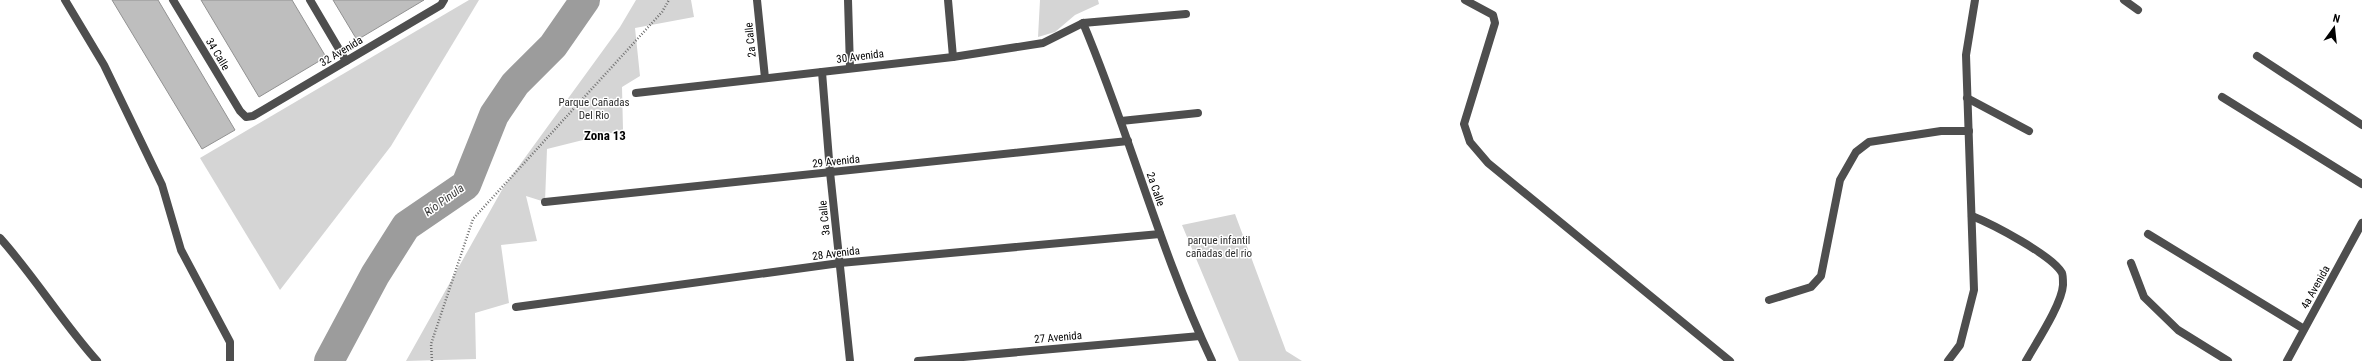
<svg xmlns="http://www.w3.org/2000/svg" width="2362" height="361" font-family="'Roboto Condensed',sans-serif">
<rect width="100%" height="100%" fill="#fff"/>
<g fill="#d5d5d5">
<path d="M469,0H479L391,146L280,290L200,158Z"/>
<path d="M636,0H691L694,17L635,28L640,76L622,87L623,130L547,149L545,202L526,196L537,241L501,245L509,303L475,313L476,359L406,361L503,188L620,27Z"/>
<path d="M1040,0H1098L1099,4L1075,15L1055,32L1038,37Z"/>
<path d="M1235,214L1286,351L1302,361H1239L1182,225Z"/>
</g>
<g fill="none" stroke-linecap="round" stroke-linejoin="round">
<path stroke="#9c9c9c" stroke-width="30" d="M329,361L375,275L406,226L466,185L494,115L515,84L553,46L585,0"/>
</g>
<g fill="#bebebe" stroke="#929292">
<path d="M112,0H158L235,130L202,149Z"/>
<path d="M201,0H292L326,57L259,97Z"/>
<path d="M333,0H424L357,40Z"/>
</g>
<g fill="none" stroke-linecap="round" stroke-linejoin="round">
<path stroke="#707070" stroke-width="2.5" stroke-dasharray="1 2" stroke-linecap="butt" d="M432,361L431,344L473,219L662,12L669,0"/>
<g stroke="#4e4e4e" stroke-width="8">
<path d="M65,0L104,65L162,185L181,250L230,342V361"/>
<path d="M1465,0L1493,15L1495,23L1464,124L1470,142L1488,163L1730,361"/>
<path d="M2124,0L2138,10"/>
<path d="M2257,56L2362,125"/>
<path d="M2222,97L2362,184"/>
<path d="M1967,98L2029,131"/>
<path d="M2148,234L2304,329"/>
<path d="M0,238C35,277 62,322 97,361"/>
<path d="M2131,263L2144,297L2178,330L2228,361"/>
<path d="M1769,300L1811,287L1821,276L1840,180L1856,152L1869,142L1941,131H1969"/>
</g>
<g stroke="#4e4e4e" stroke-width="8">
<path d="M173,0L240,111L246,117L253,116L441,5L444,0"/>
<path d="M310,0L346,61"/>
<path d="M757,0L765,78"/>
<path d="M848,0L850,68"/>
<path d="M948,0L953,57"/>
<path d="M1083,23C1130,134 1160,252 1212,361"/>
<path d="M822,72L830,172L850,361"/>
<path d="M636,93L953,57L1043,43L1083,23L1186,14"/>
<path d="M1121,121L1198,113"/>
<path d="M545,202L1128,141"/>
<path d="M1972,216C1992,224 2052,255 2062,273C2063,275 2063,282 2063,285C2062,304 2036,343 2026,361"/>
<path d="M516,307L840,263L1160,234"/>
<path d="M918,361L1200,336"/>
<path d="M1948,361L1960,345L1974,290L1966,55L1975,0"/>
<path d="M2287,361L2362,223"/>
</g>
</g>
<g text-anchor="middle" stroke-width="3" stroke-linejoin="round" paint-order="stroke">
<g font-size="11" fill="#000" stroke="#fff">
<text transform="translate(750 40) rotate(-96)" y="4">2a Calle</text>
<text transform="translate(341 51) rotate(-31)" y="4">32 Avenida</text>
<text transform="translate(218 54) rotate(59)" y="4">34 Calle</text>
<text transform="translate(860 56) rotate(-7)" y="4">30 Avenida</text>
<text transform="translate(836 161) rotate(-6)" y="4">29 Avenida</text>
<text transform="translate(1156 189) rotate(71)" y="4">2a Calle</text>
<text transform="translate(824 218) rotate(-96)" y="4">3a Calle</text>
<text transform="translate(836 253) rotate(-7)" y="4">28 Avenida</text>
<text transform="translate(2315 287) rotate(-61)" y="4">4a Avenida</text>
<text transform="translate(1058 337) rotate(-5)" y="4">27 Avenida</text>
</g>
<g font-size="11" fill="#2c2c2c" stroke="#fff">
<text x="594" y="106">Parque Cañadas<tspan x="594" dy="13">Del Rio</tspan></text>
<text x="1219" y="244">parque infantil<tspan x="1219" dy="13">cañadas del rio</tspan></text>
</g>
<g font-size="12" font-style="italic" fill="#3d3d3d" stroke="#fff">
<text transform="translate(444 200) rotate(-36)" y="4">Río Pinula</text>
</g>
<g font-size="13" font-weight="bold" fill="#000" stroke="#fff">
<text x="605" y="140">Zona 13</text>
</g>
</g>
<g transform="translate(2334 28) rotate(15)" stroke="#ffffff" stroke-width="3" paint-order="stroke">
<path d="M0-3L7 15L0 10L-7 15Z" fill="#000000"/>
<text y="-6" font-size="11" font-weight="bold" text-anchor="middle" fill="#000000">N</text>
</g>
</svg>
